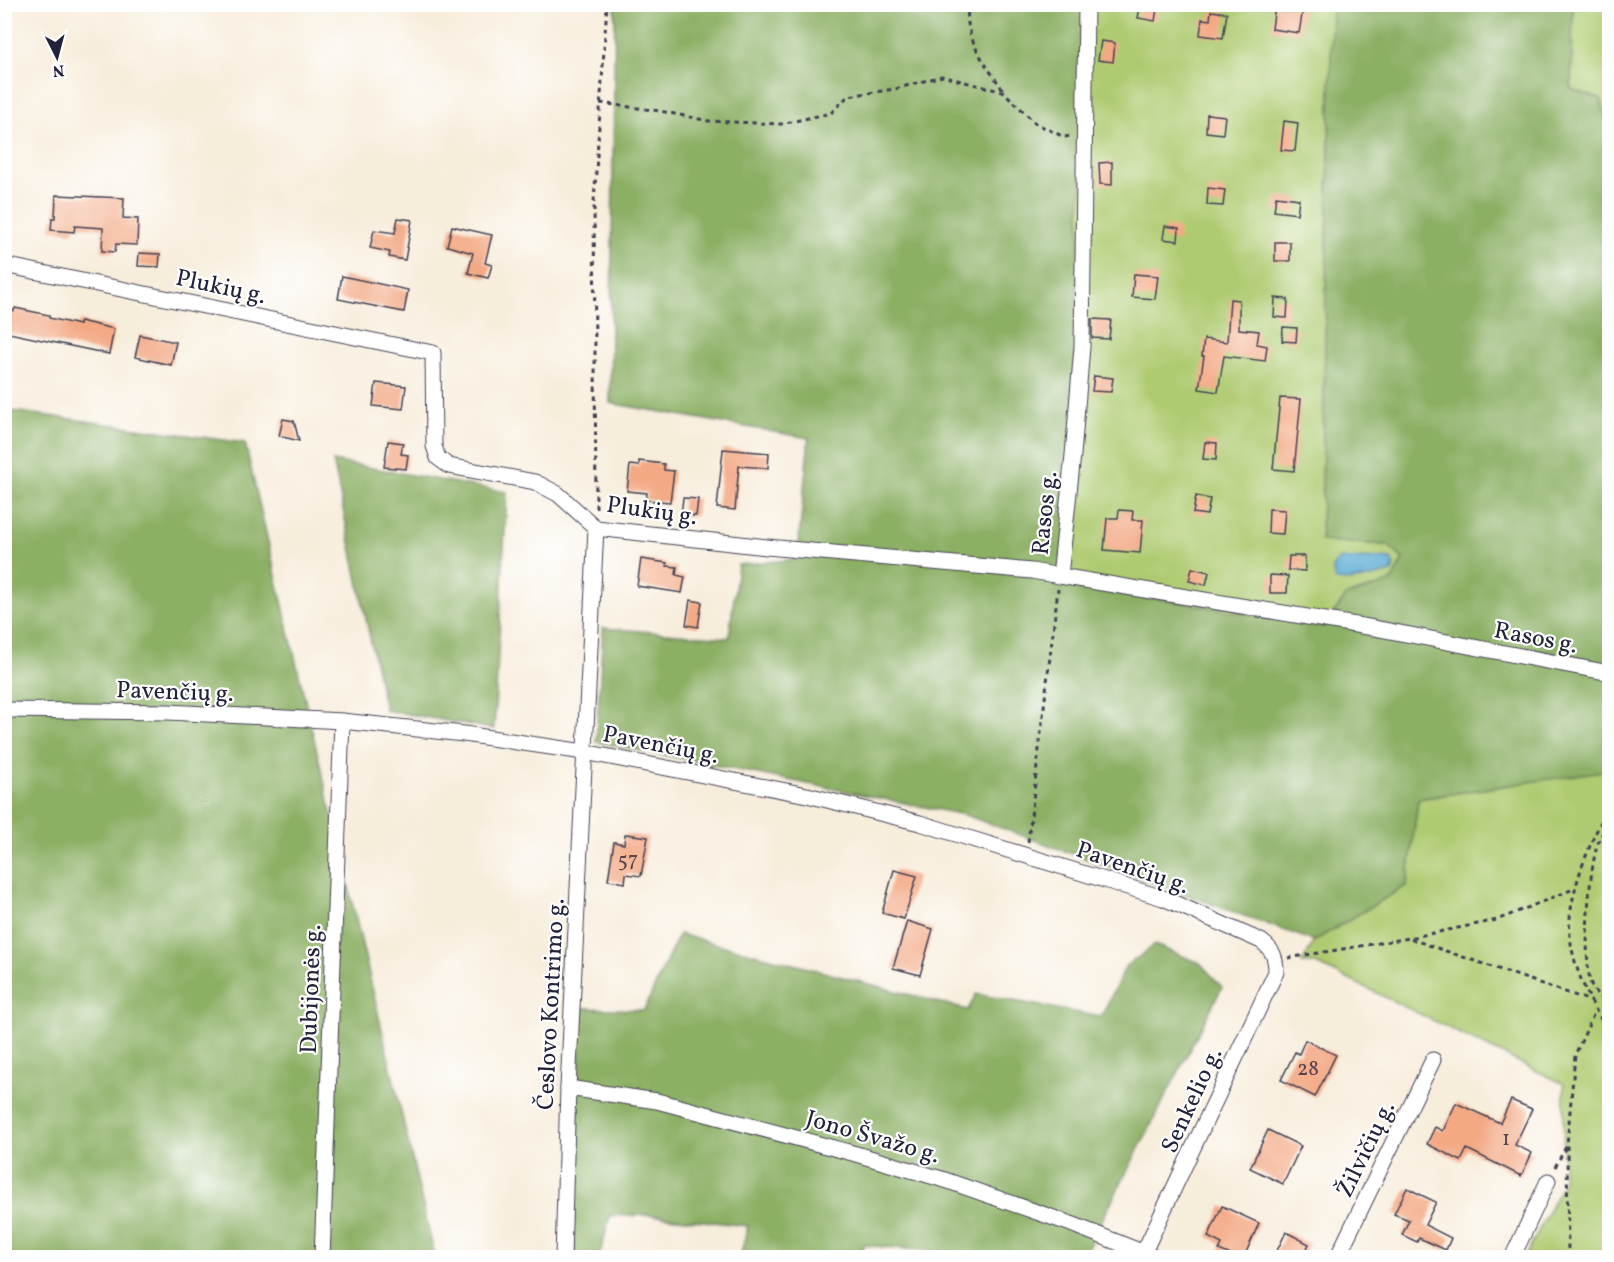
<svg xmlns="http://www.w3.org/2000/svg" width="1614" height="1262" font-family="Vollkorn,serif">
<rect width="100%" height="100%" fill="#fff"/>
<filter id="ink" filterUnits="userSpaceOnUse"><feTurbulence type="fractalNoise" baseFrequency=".0167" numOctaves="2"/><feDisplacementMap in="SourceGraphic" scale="12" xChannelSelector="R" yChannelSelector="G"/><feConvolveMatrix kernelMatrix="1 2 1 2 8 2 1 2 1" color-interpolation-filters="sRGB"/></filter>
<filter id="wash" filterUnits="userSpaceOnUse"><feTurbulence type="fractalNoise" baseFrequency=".008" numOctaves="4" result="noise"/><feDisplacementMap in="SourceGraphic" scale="24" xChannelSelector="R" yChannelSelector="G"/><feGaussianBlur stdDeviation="1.35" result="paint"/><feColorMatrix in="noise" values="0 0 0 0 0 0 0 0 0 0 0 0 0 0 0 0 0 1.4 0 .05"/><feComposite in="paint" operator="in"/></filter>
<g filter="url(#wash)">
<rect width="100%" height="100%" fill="#f7eddb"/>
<g fill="#afcb71" stroke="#687656" stroke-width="1.5">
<path d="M1085,5H1332L1321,541L1388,545L1403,559L1391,582L1346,596L1324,627L1066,583Z"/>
<path d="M1573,5H1609V132L1601,100L1571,89Z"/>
<path d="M1609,769V1257H1525L1563,1183L1564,1084L1323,967L1313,963H1302L1314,941L1407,885L1418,799Z"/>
</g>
<g fill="#8baf63" stroke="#56684f" stroke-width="1.5">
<path d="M615,5H1085L1083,136L1066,583L1324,627L1346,596L1391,582L1403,559L1388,545L1321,541L1332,5H1573L1571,89L1601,99L1609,132V829V770L1418,799L1407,885L1314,941L965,815L596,742L603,628L729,638L738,565L797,559L809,438L610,403Z"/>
<path d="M5,410L245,443L435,1257L5,1258Z"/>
<path d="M333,461L507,492L494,729L385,710Z"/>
<path d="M679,934L968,1010L976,994L1101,1017L1126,966L1155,945L1200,963L1222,987L1083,1257H962V1254L864,1245L857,1257H740L748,1226L649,1215L610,1216L599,1257L571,1258L581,1008L644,1010Z"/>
</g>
<path fill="#56a9d1" stroke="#3c6686" stroke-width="1.5" d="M1378,558L1391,559L1394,565L1392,572C1373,577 1355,583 1335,580L1333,571V565L1341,559Z"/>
<g id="blocks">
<g fill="#f3a984">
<path d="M1275,5L1303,9L1299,33L1272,29Z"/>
<path d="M1140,7L1157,9L1155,21L1138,18Z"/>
<path d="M1211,11L1227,13L1223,38L1200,35L1202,19L1210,20Z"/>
<path d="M1101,41L1115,43L1113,62L1098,60Z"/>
<path d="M1207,114L1225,116L1223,134L1206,132Z"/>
<path d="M1284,121L1298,123L1295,151L1281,150Z"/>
<path d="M1112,162V185L1100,184L1099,163Z"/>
<path d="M1208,188L1225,190L1223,206L1207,205Z"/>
<path d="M56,195L124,198L123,218L138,219L137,245L116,244L115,252L102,251L103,228L75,226L74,232L51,230L52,218H55Z"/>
<path d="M1276,196L1299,199L1297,214L1274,211Z"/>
<path d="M398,218L412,220L405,260L389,257L390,252L370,248L374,230L395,233Z"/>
<path d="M452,226L492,235L485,263L492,265L488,278L468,273L473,253L447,246Z"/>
<path d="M1165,226L1179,228L1178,241L1163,239Z"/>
<rect x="1275" y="242" width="15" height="19"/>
<path d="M139,253L160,254L159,267L138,266Z"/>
<path d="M1134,274L1158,276L1155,299L1132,297Z"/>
<path d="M342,276L408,290L404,312L338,299Z"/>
<path d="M1275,298L1288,299L1287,318L1274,317Z"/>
<path d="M1230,299L1239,300V329L1259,331L1257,344L1267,346L1265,361L1224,356L1218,392L1199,389L1204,356H1202L1204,339L1227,342Z"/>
<path d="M15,308L49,315V318L79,325L80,321L114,329L109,354L4,332V309L14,311Z"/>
<path d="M1092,319L1111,320L1109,339L1092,338Z"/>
<path d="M1283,327L1297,328L1296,342L1282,341Z"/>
<path d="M140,335L176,342L171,365L135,357Z"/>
<path d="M1094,376L1113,378L1111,392L1092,391Z"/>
<path d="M376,383L406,386L403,409L373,406Z"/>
<path d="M1280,398L1301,399L1294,471L1273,469Z"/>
<path d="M283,419L294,421L299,441L279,436Z"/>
<path d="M388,441L403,443L401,454L408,455L406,469L384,467Z"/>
<path d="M1205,442L1217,443L1216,460L1203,459Z"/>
<path d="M723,449L769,453L768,468L739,466L735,510L717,508Z"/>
<path d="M639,461L664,464V470L674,471L670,502L646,500L647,493L627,491L630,465L639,466Z"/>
<path d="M1196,496L1210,499L1207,515L1193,513Z"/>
<path d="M683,498L698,499L696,516L681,515Z"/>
<path d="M1269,509L1285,510L1283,534L1268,533Z"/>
<path d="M1119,510L1133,511L1132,520H1143L1140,553L1104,550L1107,518H1118Z"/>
<path d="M1289,556H1305V571L1288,570Z"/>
<path d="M641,559L667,563V566L677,567L676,575L685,577L682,593L637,586Z"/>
<path d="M1192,568L1209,572L1206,585L1189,581Z"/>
<path d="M1270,575L1288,576L1287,593H1270Z"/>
<path d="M690,600L702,602L698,627L686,625Z"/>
<path d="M625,834L648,837L641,876L626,874L625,883L608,880L614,842L624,844Z"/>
<path d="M894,870L917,876L904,919L882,913Z"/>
<path d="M907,921L933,929L920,975L893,968Z"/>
<path d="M1305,1040L1336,1055L1315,1097L1281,1080L1295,1052L1299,1054Z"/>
<path d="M1511,1100L1532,1109L1515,1145L1532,1153L1521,1176L1467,1149L1461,1161L1427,1144L1435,1127L1443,1131L1456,1103L1500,1123Z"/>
<path d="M1268,1130L1301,1146L1283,1184L1250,1168Z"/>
<path d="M1407,1188L1436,1202L1425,1225L1451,1238L1446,1250L1419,1238L1417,1242L1402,1235L1409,1220L1394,1214Z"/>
<path d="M1222,1206L1259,1223L1244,1257H1235L1219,1250L1222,1244L1208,1237Z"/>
<path d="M1286,1232L1309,1244L1303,1257H1274Z"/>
</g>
</g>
</g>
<g filter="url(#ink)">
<use href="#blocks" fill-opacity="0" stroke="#424053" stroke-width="1.5"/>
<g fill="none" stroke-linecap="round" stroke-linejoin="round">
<g stroke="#424053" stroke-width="17">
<g id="minor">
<path d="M1086,4L1082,347L1073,455L1060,576L1374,628L1610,673"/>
<path d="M4,265L433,353L434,446L438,458L449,466L535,482L558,494L596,528L767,547L1032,571L1060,576"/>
<path d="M4,710L168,712L342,721L464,734L584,752L807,795L920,823L1163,898L1261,941C1273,950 1276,957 1276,972L1141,1258"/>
<path d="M568,1088L657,1101L856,1154L945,1180L1071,1224L1157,1258"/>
<path d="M322,1258L342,721"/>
<path d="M563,1258L568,1088L596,528"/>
<path d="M1337,1258L1433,1060"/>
<path d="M1512,1258L1548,1181"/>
</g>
</g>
<g stroke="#424053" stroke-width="3" stroke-dasharray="4.5 4.5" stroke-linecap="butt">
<path d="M969,4C961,36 987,66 1003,90"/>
<path d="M600,103L660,111L709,121L781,124L831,113L848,96L895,89L942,76L1004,92L1035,123L1064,137L1072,136"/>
<path d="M596,508L594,202L607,4"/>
<path d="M1610,805C1591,838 1566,898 1570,936C1574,972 1591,1004 1610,1034"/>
<path d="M1610,825C1607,829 1603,832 1601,836C1588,859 1583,959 1591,984C1594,993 1602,999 1610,1004"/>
<path d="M1028,842L1058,589"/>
<path d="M1411,939L1591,1001"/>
<path d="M1288,958L1409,938L1497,920L1576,888"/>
<path d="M1555,1167L1566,1147"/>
<path d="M1568,1258L1567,1145L1575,1055L1595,1011"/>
</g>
<use href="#minor" stroke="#fff" stroke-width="15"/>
</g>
</g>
<g text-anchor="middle" stroke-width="4.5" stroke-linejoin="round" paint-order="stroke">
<g font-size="21" fill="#56444d">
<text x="628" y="866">57</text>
<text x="1308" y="1075">28</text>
<text x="1506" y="1145">1</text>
</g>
<g font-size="24" fill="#22223b" stroke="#fff">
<text transform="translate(221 286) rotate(12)" y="8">Plukių g.</text>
<text transform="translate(652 510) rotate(8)" y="8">Plukių g.</text>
<text transform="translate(1044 513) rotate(-84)" y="8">Rasos g.</text>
<text transform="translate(1536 637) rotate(11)" y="8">Rasos g.</text>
<text transform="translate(175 691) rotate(2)" y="8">Pavenčių g.</text>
<text transform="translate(661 744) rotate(11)" y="8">Pavenčių g.</text>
<text transform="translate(1133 867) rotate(19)" y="8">Pavenčių g.</text>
<text transform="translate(310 989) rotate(-88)" y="8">Dubijonės g.</text>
<text transform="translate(550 1004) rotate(-87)" y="8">Česlovo Kontrimo g.</text>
<text transform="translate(1191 1100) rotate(-65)" y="8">Senkelio g.</text>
<text transform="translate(873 1136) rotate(16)" y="8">Jono Švažo g.</text>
<text transform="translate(1365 1149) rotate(-64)" y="8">Žilvičių g.</text>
</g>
</g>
<rect width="1614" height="1262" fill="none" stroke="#fff" stroke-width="24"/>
<g transform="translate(57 57) rotate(174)" stroke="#ffffff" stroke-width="4.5" paint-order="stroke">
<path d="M0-4.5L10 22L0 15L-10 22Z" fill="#22223b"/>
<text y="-9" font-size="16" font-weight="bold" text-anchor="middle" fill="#22223b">N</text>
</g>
</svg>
